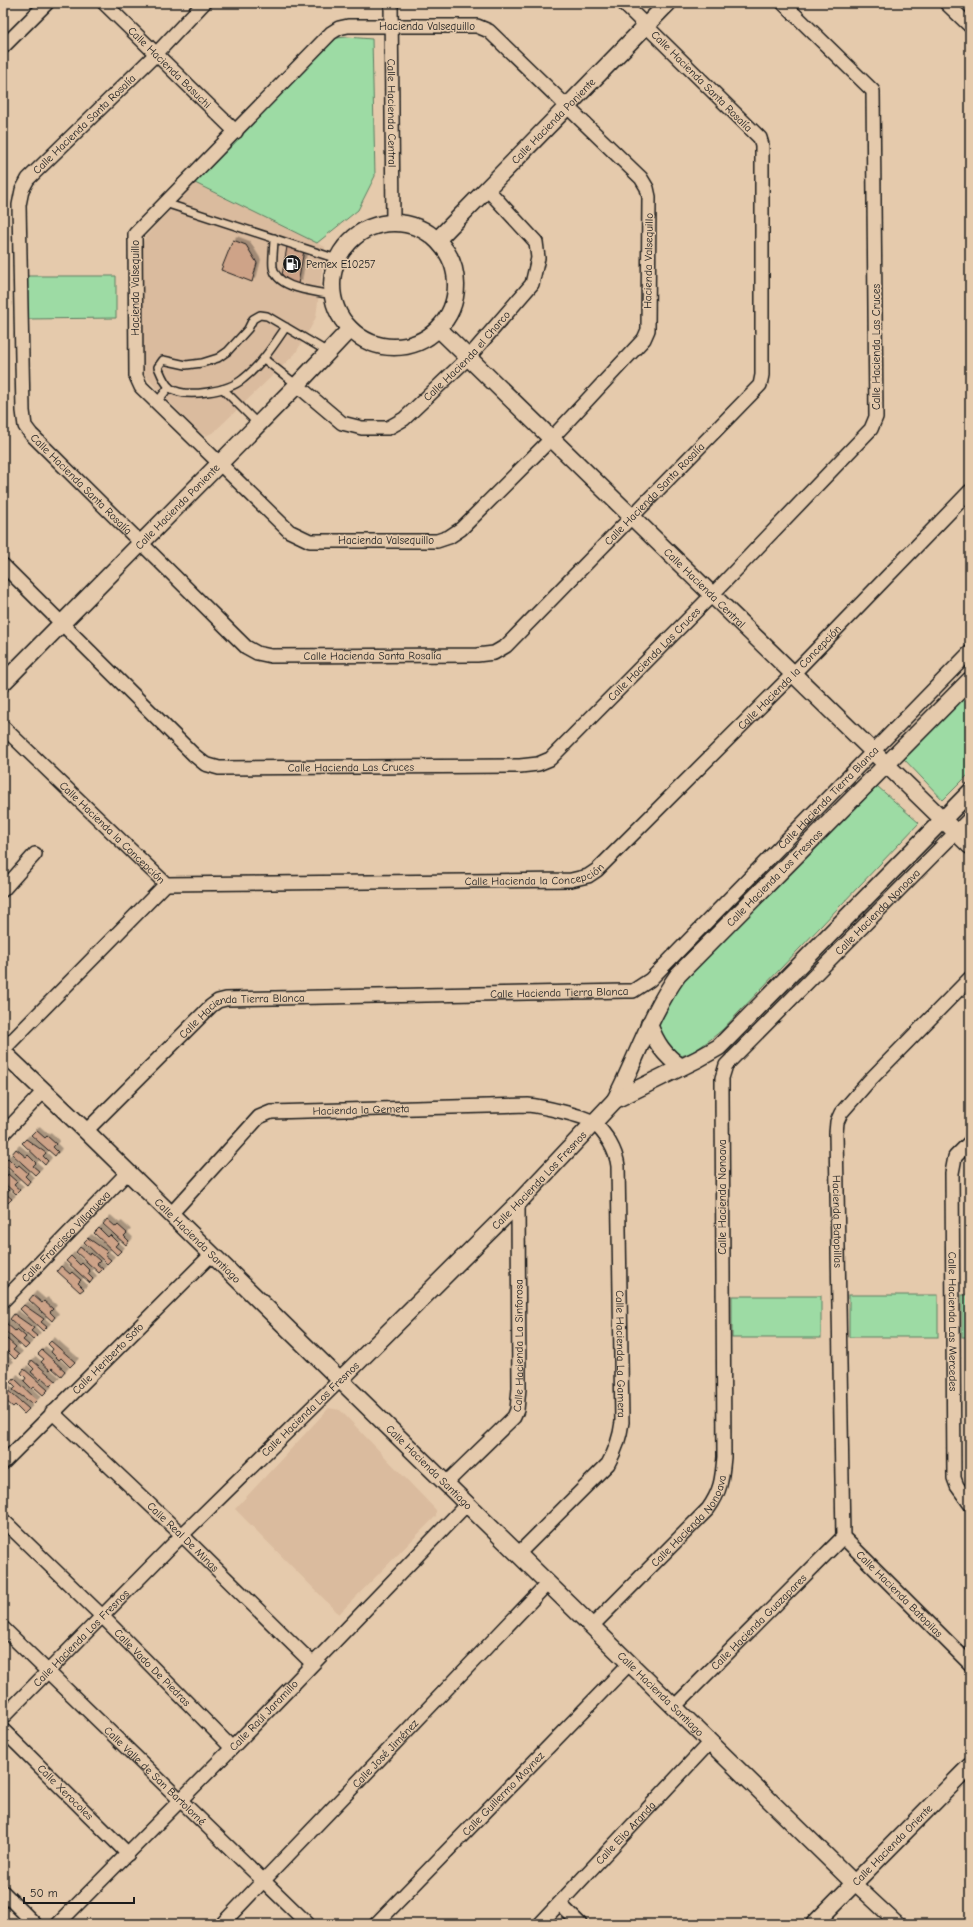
<svg xmlns="http://www.w3.org/2000/svg" width="973" height="1927" font-family="'Comic Neue',sans-serif">
<defs>
<filter id="shadow"><feDropShadow dx="3.5" dy="-3.5" stdDeviation="0" flood-color="#0004"/></filter>
</defs>
<rect width="100%" height="100%" fill="#e5caac"/>
<filter id="ink" filterUnits="userSpaceOnUse"><feTurbulence type="fractalNoise" baseFrequency=".025" numOctaves="2"/><feDisplacementMap in="SourceGraphic" scale="8" xChannelSelector="R" yChannelSelector="G"/><feConvolveMatrix kernelMatrix="1 2 1 2 8 2 1 2 1" color-interpolation-filters="sRGB"/></filter>
<g filter="url(#ink)">
<g fill="#dabb9e">
<path d="M195,183L325,247L316,317L311,327L295,354L214,432L206,436L197,431L146,377L141,368L143,242L146,236Z"/>
<path d="M329,1408L340,1410L436,1510V1516L339,1614L235,1509Z"/>
</g>
<g fill="#9ddba4" stroke="#5c7c60">
<path d="M347,37L372,39L375,176L358,210L317,243L195,183L329,44L337,38Z"/>
<path d="M27,276H116V318L27,319Z"/>
<path d="M970,689V773L943,800L903,758Z"/>
<path d="M877,786L919,823L722,1030C712,1038 691,1057 677,1056C675,1056 671,1054 668,1054L655,1022L669,992L870,788Z"/>
<rect x="849" y="1295" width="89" height="42"/>
<rect x="962" y="1295" width="8" height="42"/>
<rect x="732" y="1296" width="89" height="42"/>
</g>
<g fill="#cea388" stroke="#1c1c1c" filter="url(#shadow)">
<path d="M233,240L246,245L257,263L252,282L221,270Z"/>
<path d="M287,247L304,250L298,284L281,281Z"/>
<path d="M36,1130L45,1138L47,1136L56,1144L53,1147L58,1152L55,1156L31,1135Z"/>
<path d="M26,1139L46,1153L43,1156L48,1161L45,1165L22,1143Z"/>
<path d="M16,1149L26,1157L28,1155L36,1163L33,1166L39,1171L35,1175L12,1154Z"/>
<path d="M8,1158L17,1167L19,1165L28,1173L25,1176L30,1181L27,1185L3,1163Z"/>
<path d="M3,1173L7,1176L8,1174L17,1182L14,1185L20,1190L16,1194L3,1182Z"/>
<path d="M3,1185L9,1191L6,1194L12,1199L8,1203L3,1198Z"/>
<path d="M107,1219L116,1227L118,1225L127,1233L124,1236L129,1241L126,1245L103,1224Z"/>
<path d="M99,1228L108,1237L110,1235L118,1243L115,1246L121,1251L117,1255L94,1233Z"/>
<path d="M88,1238L108,1252L105,1255L111,1260L107,1264L84,1242Z"/>
<path d="M80,1247L90,1255L91,1253L100,1261L97,1264L103,1269L99,1273L76,1252Z"/>
<path d="M71,1256L80,1265L82,1263L90,1271L88,1274L93,1279L90,1283L66,1261Z"/>
<path d="M61,1266L70,1274L72,1272L81,1280L78,1283L84,1289L80,1292L57,1271Z"/>
<path d="M33,1295L42,1303L44,1301L53,1309L50,1312L55,1317L52,1321L29,1300Z"/>
<path d="M24,1305L44,1319L41,1322L47,1327L43,1331L20,1309Z"/>
<path d="M14,1314L34,1328L31,1331L37,1336L33,1340L10,1319Z"/>
<path d="M6,1323L15,1331L17,1329L26,1337L23,1340L29,1345L25,1349L3,1329Z"/>
<path d="M3,1339L6,1341L7,1339L16,1347L13,1350L19,1355L15,1359L3,1347Z"/>
<path d="M51,1341L75,1362L70,1367L61,1358L59,1360L51,1352L53,1349L48,1344Z"/>
<path d="M42,1350L65,1371L61,1376L52,1368L50,1370L41,1362L44,1359L38,1354Z"/>
<path d="M3,1353L7,1357L4,1359L10,1365L6,1368L3,1365Z"/>
<path d="M32,1360L56,1381L51,1386L42,1378L40,1380L31,1372L34,1369L29,1364Z"/>
<path d="M24,1369L48,1390L43,1395L34,1387L32,1389L24,1381L26,1378L21,1373Z"/>
<path d="M14,1378L37,1400L33,1404L13,1390L16,1387L11,1382Z"/>
<path d="M5,1388L29,1409L24,1414L15,1405L13,1407L5,1400L7,1397L3,1392Z"/>
</g>
<g fill="none" stroke-linecap="round" stroke-linejoin="round">
<g stroke="#1c1c1c" stroke-width="10">
<g id="service">
<path d="M165,203L337,259"/>
<path d="M274,238C274,248 272,258 273,267C276,289 314,291 332,295"/>
<path d="M286,327C273,346 261,365 243,379C229,391 185,399 170,388C164,383 161,374 158,367L163,360L186,365L202,363L218,358L228,351L248,329L253,319L260,315L267,316L328,352"/>
<path d="M264,359L297,385"/>
<path d="M223,389L258,424"/>
<path d="M157,402L169,387"/>
</g>
</g>
<g stroke="#1c1c1c" stroke-width="16">
<g id="minor">
<path id="s1" d="M104,3L236,132"/>
<path id="s2" d="M204,3L156,54L28,179L22,190L19,205L23,411L25,426L31,434L246,647L257,653L271,656L477,655L494,653L506,646L760,385L762,375V145L760,138L623,3"/>
<path id="s3" d="M391,3L393,222"/>
<path d="M946,3L970,26"/>
<path d="M348,26H477L489,31L641,178L647,188L649,197L648,330L644,339L551,439L461,529L449,537L437,541H310L289,531L141,387L136,376L135,234L331,33L339,28Z"/>
<path d="M3,47L47,3"/>
<path id="s4" d="M297,385L342,423L362,428H388L404,419L468,358L532,284L538,258L536,242L487,189"/>
<path id="s5" d="M3,565L194,755L205,764L219,768L520,766L538,764L550,759L712,595L871,429L876,417L873,91L783,3"/>
<path id="s6" d="M3,727L166,884L571,880L588,876L597,870L793,674L970,491"/>
<path d="M3,890L35,854"/>
<path id="s7" d="M970,978L869,1081L841,1113L837,1122L836,1133L843,1537L970,1664"/>
<path d="M3,1050L166,884"/>
<path id="s8" d="M86,1131L211,1006L218,1001L226,999L625,991H633L650,980L970,652"/>
<path d="M3,1134L44,1091"/>
<path id="s9" d="M970,1142L955,1157L952,1173L954,1478L957,1486L970,1504"/>
<path id="s10" d="M171,1214L259,1117L271,1112L528,1105C539,1106 587,1116 594,1123C606,1134 616,1150 618,1166L622,1422C620,1438 616,1450 608,1464L518,1554"/>
<path id="s11" d="M3,1301L128,1172"/>
<path id="s12" d="M52,1412L182,1535L312,1663"/>
<path id="s13" d="M3,1463L212,1254"/>
<path id="s14" d="M446,1483L514,1417L517,1410L519,1388L518,1203"/>
<path id="s15" d="M3,1520L102,1616L232,1748"/>
<path id="s16" d="M592,1626L708,1509C721,1491 722,1479 724,1457L722,1090V1078L726,1065L970,818"/>
<path id="s17" d="M3,1628L308,1924"/>
<path id="s18" d="M674,1707L843,1537"/>
<path id="s19" d="M3,1717L182,1535L340,1380"/>
<path id="s20" d="M3,1730L128,1854"/>
<path d="M854,1883L898,1924"/>
<path d="M3,1892L35,1924"/>
<path d="M560,1904L580,1924"/>
<path id="s21" d="M58,1924L232,1748L467,1504"/>
<path id="s22" d="M222,1924L548,1583"/>
<path id="s23" d="M376,1924L630,1663"/>
<path id="s24" d="M540,1924L710,1742"/>
</g>
</g>
<g stroke="#1c1c1c" stroke-width="19">
<g id="tertiary">
<circle cx="394" cy="285" r="62"/>
<path id="s25" d="M438,239L668,3"/>
<path id="s26" d="M439,329L970,846"/>
<path id="s27" d="M3,683L297,385L350,329"/>
<path d="M649,1024C656,1043 664,1055 681,1067"/>
<path id="s28" d="M3,1052L86,1131L854,1883"/>
<path id="s29" d="M615,1100C637,1058 650,1014 678,975L970,680"/>
<path id="s30" d="M340,1380L518,1203L615,1100L698,1059L719,1047L970,792"/>
<path id="s31" d="M814,1924L970,1766"/>
</g>
</g>
<use href="#service" stroke="#e5caac" stroke-width="7"/>
<use href="#minor" stroke="#e5caac" stroke-width="13"/>
<use href="#tertiary" stroke="#e5caac" stroke-width="16"/>
</g>
</g>
<defs>
<g id="fuel-disc" transform="scale(1)"><circle r="9.5" fill="#1c1c1c" stroke="#e5caac"/><path d="M-5.5-6h7V0h2V4h1.3V-2.5L3-4.5l.8-.8L6-3V5H2.5V1h-1V6h-7ZM-4.2-4.7v3.2H.2V-4.7Z" fill="#fff"/></g>
</defs>
<g fill-rule="evenodd">
<use href="#fuel-disc" x="292" y="264"/>
</g>
<g text-anchor="middle" stroke-width="3" stroke-linejoin="round" paint-order="stroke">
<g font-size="11" fill="#1c1c1c" stroke="#e5caac">
<text x="427" y="30">Hacienda Valsequillo</text>
<text dy="4" stroke="none"><textPath href="#s1" startOffset="92">Calle Hacienda Basuchi</textPath></text>
<text transform="translate(702 81) rotate(45)" y="4">Calle Hacienda Santa Rosalía</text>
<text dy="4" stroke="none"><textPath href="#s3" startOffset="110">Calle Hacienda Central</textPath></text>
<text dy="4" stroke="none"><textPath href="#s25" startOffset="165">Calle Hacienda Poniente</textPath></text>
<text transform="translate(84 124) rotate(-44)" y="4">Calle Hacienda Santa Rosalía</text>
<text transform="translate(648 261) rotate(-89)" y="4">Hacienda Valsequillo</text>
<text transform="translate(135 288) rotate(-90)" y="4">Hacienda Valsequillo</text>
<text transform="translate(876 347) rotate(-90)" y="4">Calle Hacienda Las Cruces</text>
<text dy="4" stroke="none"><textPath href="#s4" startOffset="213">Calle Hacienda el Charco</textPath></text>
<text dy="4" stroke="none"><textPath href="#s2" startOffset="579">Calle Hacienda Santa Rosalía</textPath></text>
<text dy="4" stroke="none"><textPath href="#s2" startOffset="1287">Calle Hacienda Santa Rosalía</textPath></text>
<text dy="4" stroke="none"><textPath href="#s27" startOffset="248">Calle Hacienda Poniente</textPath></text>
<text x="386" y="544">Hacienda Valsequillo</text>
<text dy="4" stroke="none"><textPath href="#s26" startOffset="371">Calle Hacienda Central</textPath></text>
<text dy="4" stroke="none"><textPath href="#s5" startOffset="778">Calle Hacienda Las Cruces</textPath></text>
<text dy="4" stroke="none"><textPath href="#s2" startOffset="939">Calle Hacienda Santa Rosalía</textPath></text>
<text dy="4" stroke="none"><textPath href="#s6" startOffset="932">Calle Hacienda la Concepción</textPath></text>
<text dy="4" stroke="none"><textPath href="#s5" startOffset="430">Calle Hacienda Las Cruces</textPath></text>
<text dy="4" stroke="none"><textPath href="#s8" startOffset="876">Calle Hacienda Tierra Blanca</textPath></text>
<text dy="4" stroke="none"><textPath href="#s6" startOffset="152">Calle Hacienda la Concepción</textPath></text>
<text dy="4" stroke="none"><textPath href="#s6" startOffset="596">Calle Hacienda la Concepción</textPath></text>
<text dy="4" stroke="none"><textPath href="#s29" startOffset="277">Calle Hacienda Los Fresnos</textPath></text>
<text dy="4" stroke="none"><textPath href="#s16" startOffset="828">Calle Hacienda Nonoava</textPath></text>
<text dy="4" stroke="none"><textPath href="#s8" startOffset="527">Calle Hacienda Tierra Blanca</textPath></text>
<text dy="4" stroke="none"><textPath href="#s8" startOffset="203">Calle Hacienda Tierra Blanca</textPath></text>
<text dy="4" stroke="none"><textPath href="#s10" startOffset="234">Hacienda la Gemeta</textPath></text>
<text dy="4" stroke="none"><textPath href="#s30" startOffset="282">Calle Hacienda Los Fresnos</textPath></text>
<text transform="translate(722 1197) rotate(-90)" y="4">Calle Hacienda Nonoava</text>
<text dy="4" stroke="none"><textPath href="#s7" startOffset="296">Hacienda Batopillas</textPath></text>
<text dy="4" stroke="none"><textPath href="#s11" startOffset="90">Calle Francisco Villanueva</textPath></text>
<text dy="4" stroke="none"><textPath href="#s28" startOffset="271">Calle Hacienda Santiago</textPath></text>
<text dy="4" stroke="none"><textPath href="#s9" startOffset="186">Calle Hacienda Las Mercedes</textPath></text>
<text dy="4" stroke="none"><textPath href="#s14" startOffset="167">Calle Hacienda La Sinforosa</textPath></text>
<text dy="4" stroke="none"><textPath href="#s10" startOffset="708">Calle Hacienda La Gamera</textPath></text>
<text dy="4" stroke="none"><textPath href="#s13" startOffset="148">Calle Heriberto Soto</textPath></text>
<text transform="translate(310 1409) rotate(-44)" y="4">Calle Hacienda Los Fresnos</text>
<text dy="4" stroke="none"><textPath href="#s28" startOffset="595">Calle Hacienda Santiago</textPath></text>
<text dy="4" stroke="none"><textPath href="#s16" startOffset="144">Calle Hacienda Nonoava</textPath></text>
<text dy="4" stroke="none"><textPath href="#s12" startOffset="181">Calle Real De Minas</textPath></text>
<text dy="4" stroke="none"><textPath href="#s7" startOffset="692">Calle Hacienda Batopilas</textPath></text>
<text dy="4" stroke="none"><textPath href="#s18" startOffset="120">Calle Hacienda Guazapares</textPath></text>
<text dy="4" stroke="none"><textPath href="#s19" startOffset="111">Calle Hacienda Los Fresnos</textPath></text>
<text dy="4" stroke="none"><textPath href="#s15" startOffset="210">Calle Vado De Piedras</textPath></text>
<text dy="4" stroke="none"><textPath href="#s28" startOffset="919">Calle Hacienda Santiago</textPath></text>
<text dy="4" stroke="none"><textPath href="#s21" startOffset="293">Calle Raúl Jaramillo</textPath></text>
<text dy="4" stroke="none"><textPath href="#s22" startOffset="236">Calle José Jiménez</textPath></text>
<text dy="4" stroke="none"><textPath href="#s17" startOffset="212">Calle Valle de San Bartolomé</textPath></text>
<text dy="4" stroke="none"><textPath href="#s20" startOffset="88">Calle Xerocoles</textPath></text>
<text dy="4" stroke="none"><textPath href="#s23" startOffset="182">Calle Guillermo Maynez</textPath></text>
<text dy="4" stroke="none"><textPath href="#s24" startOffset="125">Calle Elio Aranda</textPath></text>
<text dy="4" stroke="none"><textPath href="#s31" startOffset="111">Calle Hacienda Oriente</textPath></text>
</g>
<g font-size="11" fill="#1c1c1c" stroke="#e5caac" text-anchor="start">
<text x="306" y="268">Pemex E10257</text>
</g>
</g>
<rect width="973" height="1927" fill="none" stroke="#e5caac" stroke-width="16"/>
<rect x="8" y="8" width="957" height="1911" fill="none" stroke="#1c1c1c" stroke-width="1.5" filter="url(#ink)"/>
<path d="M24 1897v6h110v-6" fill="none" stroke="#1c1c1c" stroke-width="2"/>
<text x="30" y="1897" font-size="12" fill="#1c1c1c" stroke="#e5caac" stroke-width="3" paint-order="stroke">50 m</text>
</svg>
